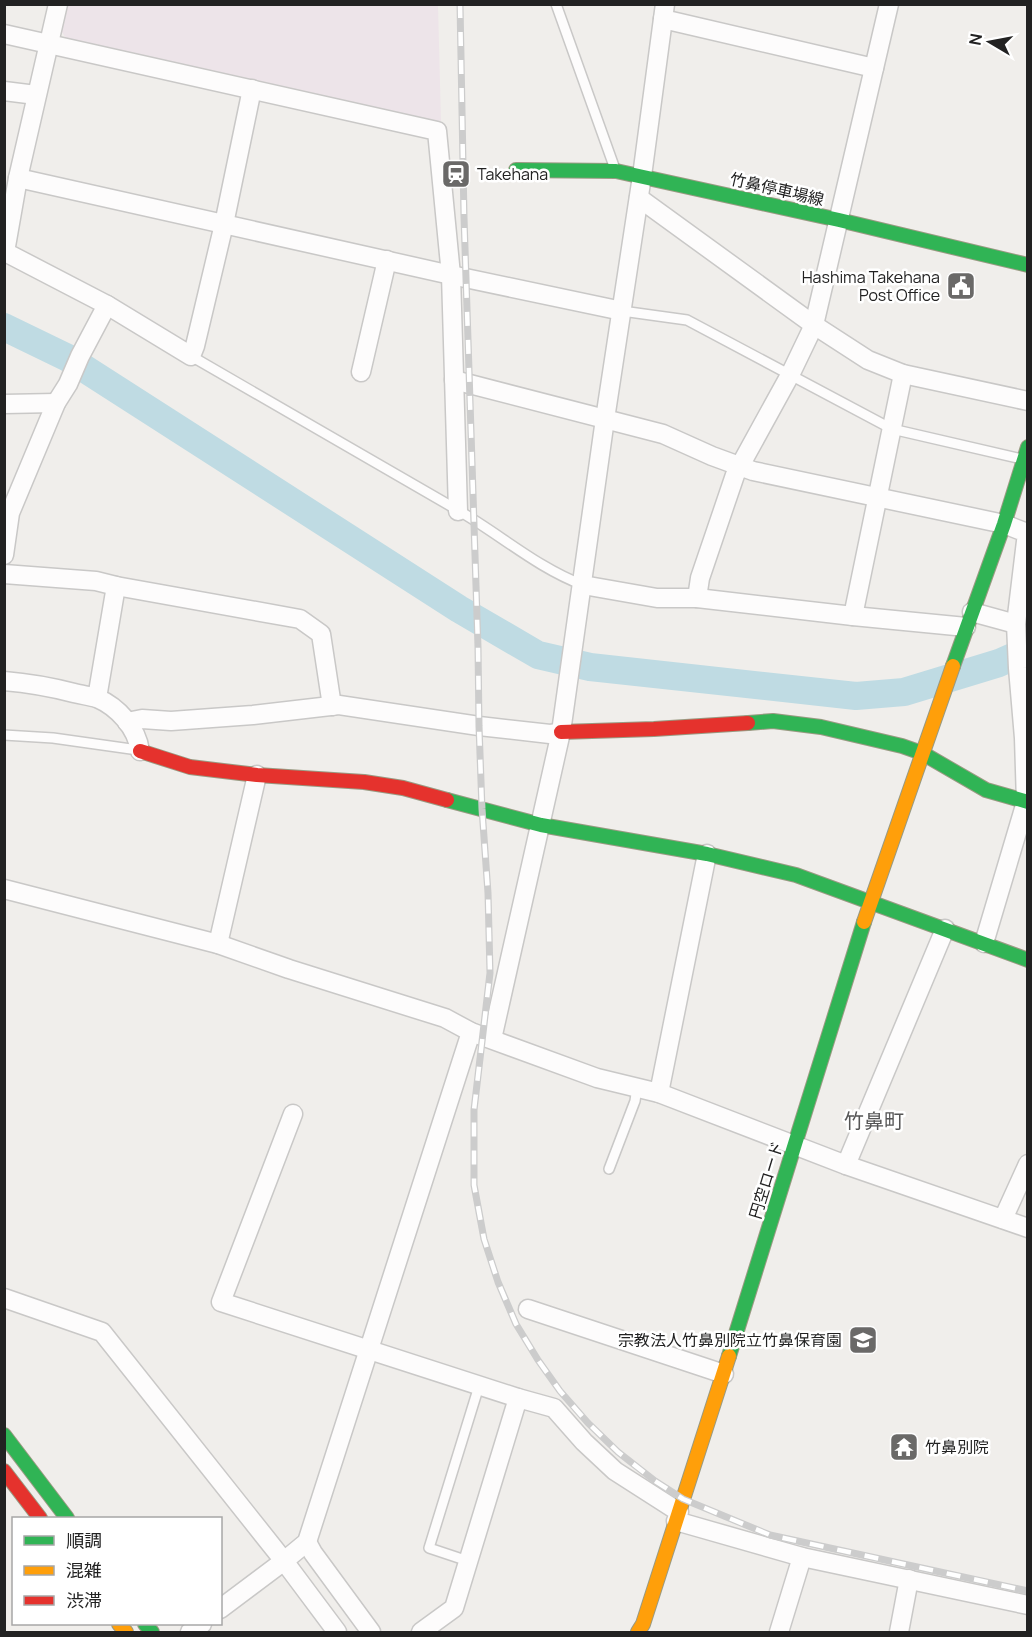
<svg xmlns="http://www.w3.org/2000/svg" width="1032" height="1637" font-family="Manrope,'Noto Sans JP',sans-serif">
<rect width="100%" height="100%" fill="#f0eeeb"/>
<path fill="#ede4e9" d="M64,5H438L441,121L423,120L68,42L59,27Z"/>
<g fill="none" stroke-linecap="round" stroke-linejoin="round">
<path stroke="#bfdbe3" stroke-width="28" d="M4,327L68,358L459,609L538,655L590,667L856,696L904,692L999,663L1028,650"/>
<g stroke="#c9c8c7" stroke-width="12">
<g id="lane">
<path d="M556,4L615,169"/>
<path d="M622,311L687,320L892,429L1022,459"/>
<path d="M191,356C281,408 371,460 461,512C502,536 538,568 583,585"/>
<path d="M4,735L53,738L138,750"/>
<path d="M609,1169L635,1101L637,1087"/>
<path d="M468,1561L429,1548L479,1386"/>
</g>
</g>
<g stroke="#c9c8c7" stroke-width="21">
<g id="street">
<path d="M58,4L18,178L5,252L107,305L191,356L195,346L224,224L252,89"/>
<path d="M663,19L874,68"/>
<path d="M4,34L437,131L451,275L458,511"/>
<path d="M4,91L36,95"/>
<path d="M18,178L451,275L622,311"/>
<path d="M639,198L814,325L868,360L903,374L1028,401"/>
<path d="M361,372L387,260"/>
<path d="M454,380L663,434L712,456L753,471L1004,524L1027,533L1016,624L1018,668L1024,738L1026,802L984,943"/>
<path d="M4,404L56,403"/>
<path d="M4,555L10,513L56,403L68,384L80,356L107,305"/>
<path d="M4,574L96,581L116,586L97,698"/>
<path d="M583,585L657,598H697L853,616L966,627"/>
<path d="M116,586L300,619L321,634L332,706"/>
<path d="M697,598L700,578L735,475L790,375L814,325L889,4"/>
<path d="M972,612L1016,624"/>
<path d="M853,616L903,374"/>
<path d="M4,681C28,683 51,687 74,693C82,695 90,696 97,698C118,707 137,728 140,751"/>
<path d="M127,722L142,719L171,721L253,715L339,705L479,726L550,734L561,732"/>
<path d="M4,889L218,944L289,969L445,1018L471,1032L597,1078L659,1093L846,1165L1028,1228"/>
<path d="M218,944L257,775"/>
<path d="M492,1039L561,732L605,419L642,176L665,4"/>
<path d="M659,1093L707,854"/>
<path d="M293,1114L221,1302L518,1398L454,1608L421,1632"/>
<path d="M846,1165L945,929"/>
<path d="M1003,1219L1028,1164"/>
<path d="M4,1298L102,1332L284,1561L337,1632"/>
<path d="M528,1309L724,1374"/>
<path d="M518,1398L554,1408L584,1442L615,1471L679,1512"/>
<path d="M676,1521L802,1557L1028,1605"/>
<path d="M307,1542L313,1553L371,1632"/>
<path d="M220,1609L284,1561L307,1542L471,1032"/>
<path d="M190,1632L202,1624"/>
<path d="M779,1632L802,1557"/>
<path d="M899,1632L909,1579"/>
</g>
</g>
<g stroke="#999a82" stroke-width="16">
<g id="fast">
<path d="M516,170L616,171L839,220L1028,265"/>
<path d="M953,666L1004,524L1028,447"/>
<path d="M748,723L773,721L821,727L902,746L922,753L986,790L1028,802"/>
<path d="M447,800L541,825L707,854L796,875L1028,960"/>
<path d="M729,1356L864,922"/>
<path d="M4,1435L67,1518"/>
<path d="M145,1624L152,1632"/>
</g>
</g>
<g stroke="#999a82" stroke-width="16">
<g id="slow">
<path d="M864,922L953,666"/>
<path d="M119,1624L126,1632"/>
<path d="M638,1632L643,1624L729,1356"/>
</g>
</g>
<g stroke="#999a82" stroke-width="16">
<g id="jam">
<path d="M561,732L654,729L748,723"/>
<path d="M140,751L190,767L257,775L364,782L403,788L447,800"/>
<path d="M4,1471L40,1518"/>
</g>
</g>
<use href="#lane" stroke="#fdfcfc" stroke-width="9"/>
<use href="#street" stroke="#fdfcfc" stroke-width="18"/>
<use href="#fast" stroke="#30b455" stroke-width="14"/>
<use href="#slow" stroke="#ff9f0a" stroke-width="14"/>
<use href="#jam" stroke="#e5322d" stroke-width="14"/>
<g stroke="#ccc" stroke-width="7">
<path id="rail" d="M460,4L464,217L478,647L479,726L482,809L488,893L490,973L474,1110V1185L484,1239L498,1282L516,1324L538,1360L560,1391L588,1423L618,1452L655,1481L683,1499L770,1535L1028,1591"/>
</g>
<use href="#rail" stroke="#fff" stroke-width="4.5" stroke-dasharray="14" stroke-linecap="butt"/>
</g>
<defs>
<g id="station-square" transform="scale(1.5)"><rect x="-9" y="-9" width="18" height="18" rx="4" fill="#6a6968" stroke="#fff"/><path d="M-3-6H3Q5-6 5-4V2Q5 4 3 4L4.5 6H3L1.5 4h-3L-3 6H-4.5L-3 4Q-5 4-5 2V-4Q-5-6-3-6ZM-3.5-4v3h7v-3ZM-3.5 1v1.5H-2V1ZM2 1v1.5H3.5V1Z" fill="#fff"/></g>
<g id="civic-square" transform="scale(1.5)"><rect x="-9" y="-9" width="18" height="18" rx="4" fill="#6a6968" stroke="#fff"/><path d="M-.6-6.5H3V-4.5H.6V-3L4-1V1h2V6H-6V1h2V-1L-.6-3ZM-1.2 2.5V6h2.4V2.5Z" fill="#fff"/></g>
<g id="school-square" transform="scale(1.5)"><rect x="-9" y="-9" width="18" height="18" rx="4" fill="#6a6968" stroke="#fff"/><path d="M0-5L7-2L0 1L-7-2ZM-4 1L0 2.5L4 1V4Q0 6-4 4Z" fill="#fff"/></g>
<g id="temple-square" transform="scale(1.5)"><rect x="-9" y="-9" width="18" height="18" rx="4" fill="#6a6968" stroke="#fff"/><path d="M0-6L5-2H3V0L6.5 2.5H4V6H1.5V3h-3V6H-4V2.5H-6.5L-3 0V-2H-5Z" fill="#fff"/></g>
</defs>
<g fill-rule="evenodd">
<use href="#station-square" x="456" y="174"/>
<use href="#civic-square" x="961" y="286"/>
<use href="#school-square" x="863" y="1340"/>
<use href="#temple-square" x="904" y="1447"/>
</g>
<g text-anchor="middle" stroke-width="5" stroke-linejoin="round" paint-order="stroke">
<g font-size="16" fill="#222" stroke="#fff" text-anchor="start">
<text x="477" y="180">Takehana</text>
<text x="940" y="283" text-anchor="end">Hashima Takehana<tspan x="940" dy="18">Post Office</tspan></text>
<text x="842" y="1346" text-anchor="end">宗教法人竹鼻別院立竹鼻保育園</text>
<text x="925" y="1453">竹鼻別院</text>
</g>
<g font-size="16" fill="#222" stroke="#fff">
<text transform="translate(777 189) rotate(13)" y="6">竹鼻停車場線</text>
<text transform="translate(766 1180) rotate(-73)" y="6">円空ロード</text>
</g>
<g font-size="20" fill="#555" stroke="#fff">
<text x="874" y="1128">竹鼻町</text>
</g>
</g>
<rect width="1032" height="1637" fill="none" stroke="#222222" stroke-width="12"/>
<rect x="12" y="1517" width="210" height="108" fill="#ffffff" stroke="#a7a7a7" stroke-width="1.5"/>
<rect x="24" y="1536" width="30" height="9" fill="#30b455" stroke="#a7a7a7" stroke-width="1.5"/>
<text x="66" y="1547" font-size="18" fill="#222222">順調</text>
<rect x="24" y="1566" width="30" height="9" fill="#ff9f0a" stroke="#a7a7a7" stroke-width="1.5"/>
<text x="66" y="1577" font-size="18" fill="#222222">混雑</text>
<rect x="24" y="1596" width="30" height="9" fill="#e5322d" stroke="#a7a7a7" stroke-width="1.5"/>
<text x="66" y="1607" font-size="18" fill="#222222">渋滞</text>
<g transform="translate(990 42) rotate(280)" stroke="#ffffff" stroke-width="4.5" paint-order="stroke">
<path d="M0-4.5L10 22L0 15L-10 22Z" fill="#222222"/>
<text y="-9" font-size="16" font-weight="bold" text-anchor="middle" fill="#222222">N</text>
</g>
</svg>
